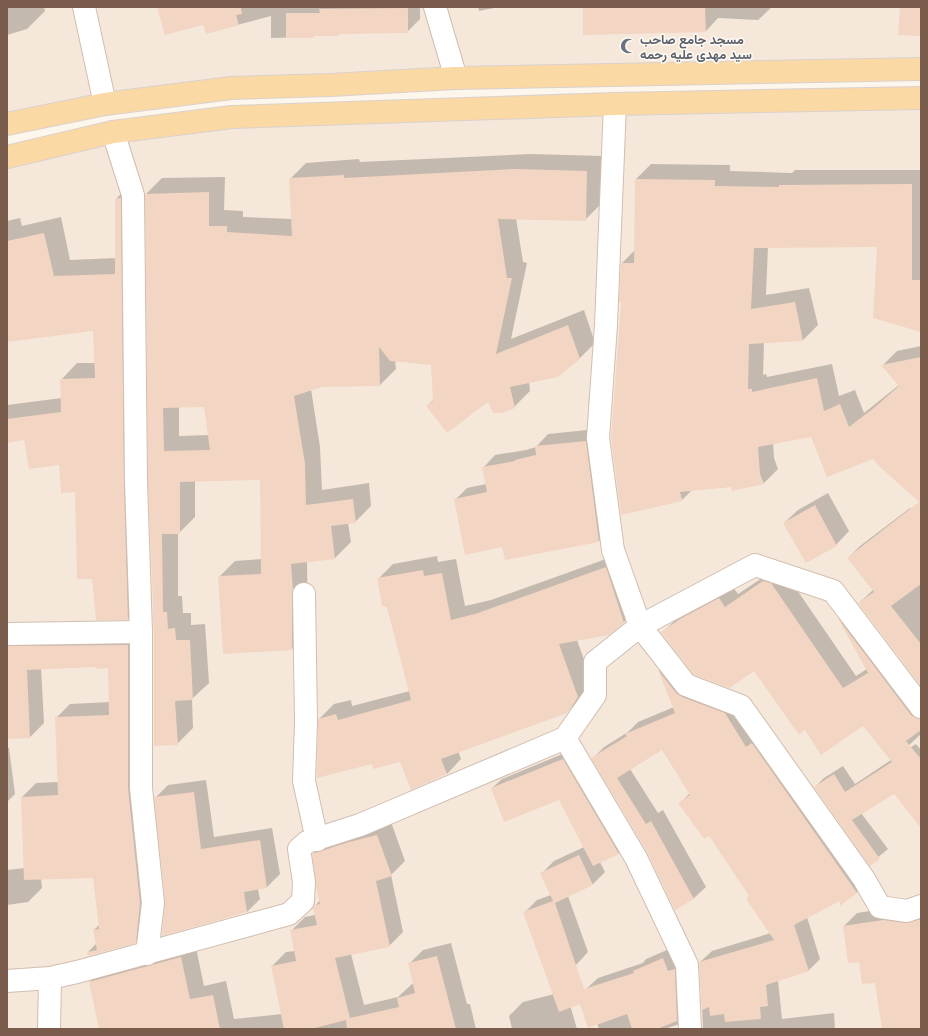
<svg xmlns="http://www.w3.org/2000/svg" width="928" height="1036" font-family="'Noto Sans',Vazirmatn,sans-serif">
<rect width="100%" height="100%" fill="#fdf6ec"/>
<g fill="#f5e8da">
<path d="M7,7H921V69L330,85L7,124Z"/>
<path d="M921,98V1029H7V157L113,132Z"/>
</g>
<g fill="#0003" fill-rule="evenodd">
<path d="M7,7H44L45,11L27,29L7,35Z"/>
<path d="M158,7H420V19L407,32L340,33L338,35H314L313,37L271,38V16L207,33L204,23Z"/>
<path d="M478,7H499L479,11Z"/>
<path d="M584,7H772L758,20L718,18L706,31Z"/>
<path d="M531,154L602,156L601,204L585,220L516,218L523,262L527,263L511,339L584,310L595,343L579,359L529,382L530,391L514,407L489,401L427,406L434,399L432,364L395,360L396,369L380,385L322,386L311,389L320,447L322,490L369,483L371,506L355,522L348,523L351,542L335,558L307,561L308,633L292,649L219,577L235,561L262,559L261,479L195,481V517L179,533H178V596H182L183,613H191V625L205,624L209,683L192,699L193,728L177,744L154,632L146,194L162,178L225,177L224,210L243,211V217L292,219L290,179L306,163L359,159L360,162ZM205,406L209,435L179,436V407Z"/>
<path d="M651,164L730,165V171L792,173L795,170H921V314L878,246H768L766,295L809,288L818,325L803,340L764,342L763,375L766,374L767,377L832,364L839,396L855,390L864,413L899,385L883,365L897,351L921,346V491L873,457L812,435L773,443L774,458L778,469L763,484L692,490L682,500L622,302V263L635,250L636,179Z"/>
<path d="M132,182L144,602L128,619L93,578L76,491L60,463L25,439L7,442V405L62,398L61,380L77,363H95L94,330L7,340V221L20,218L22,226L61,217L70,260L116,258V199Z"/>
<path d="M597,429L611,529L599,541L503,546L456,499L467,488L486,484L484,467L495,455L526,450L536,447L548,434Z"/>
<path d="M828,493L849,531L836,545L784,523L798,510Z"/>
<path d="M910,508L921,522V685L859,603L873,590L848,558L860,546Z"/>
<path d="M620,554L638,607L624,622L609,634L577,640L592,682L581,697L567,712L458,751L461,759L447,774L401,761L373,763L319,719L334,704L351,700L352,706L410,691L387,606L378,579L393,564L437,556L438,562L456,559L465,606L491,600Z"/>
<path d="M777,568L784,571L856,676L867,669L839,618L851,605L921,698V734L905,749L906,750L916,744L921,750V800L894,792L861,813L888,849L870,864L815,787L824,778L843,766L855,784L891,760L863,725L805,729L755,669L662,633L675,620L732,586L738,594Z"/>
<path d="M142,631L149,928L135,942L88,955V952L97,943L94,930L99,925L94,877L41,879L42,888L28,902L7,905V870L25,868L22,797L36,783L59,782L56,718L70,704L110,702L109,667L97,666L41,668L44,723L30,737L7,738V644Z"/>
<path d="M671,659L688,681L737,702L868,880L857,892L841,904L840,900L807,917L820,959L808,971L778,980L782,1019L834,1013L835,1029H703L700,962L712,951L771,933L750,896L710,834L680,803L690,793L662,749L630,769L658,813L663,810L706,887L694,898L675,909L648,851L593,758L604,747L628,732L638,722L674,707L659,670Z"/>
<path d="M7,748H9L15,794L7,802Z"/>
<path d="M572,750L628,844L619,853L600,862L605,872L592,885L568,896L588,952L576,965L525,912L537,900L551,895L542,873L554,861L584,847L560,799L492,788L502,779Z"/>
<path d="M206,780L214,837L272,828L280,874L267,887L258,889L260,899L247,912L166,902L156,797L168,785Z"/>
<path d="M391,822L405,861L391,875L403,932L389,946L351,954L364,1005L398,997L412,984L414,983L409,964L423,950L451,943L467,1004H470L476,1029H100L90,982L104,968L195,943L204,986L226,981L234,1019L282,1014L272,966L286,952L295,951L291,931L305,917L315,915V906L320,900L313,854L327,840Z"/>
<path d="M897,907L921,910V1029H883L876,981L860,961L844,926L857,913Z"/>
<path d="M674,947L689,1013L677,1025L664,1029H599L586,989L598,978L643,963L646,959Z"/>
<path d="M566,991L577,1029H512L509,1016L523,1002Z"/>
</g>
<g fill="#f3d5c3" fill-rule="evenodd">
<path d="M157,7H241L242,14L236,15L239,25L206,34L203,25L165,35Z"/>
<path d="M583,7H705L706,32L583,35Z"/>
<path d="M900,7H921V36L898,35Z"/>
<path d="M408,8V33L339,34V36H313V38H286V13H320L319,9Z"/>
<path d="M515,169L587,171L586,221L498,219L507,278H512L496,354L568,325L580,359L558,377L510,387L515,408L502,413H493L488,402L447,433L426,406L433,401L431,365L390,361L379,347L380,386L322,387L294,396L305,464L306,505L353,499L356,523L331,526L335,559L291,564L293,590L292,594V650L223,654L218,576L261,574L260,480L180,482V534H162L163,612H167L168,629L175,628L176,640H190L193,700L175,701L178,745L154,746V632L148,482L145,194L209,192V226H227V232L292,236L289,178L344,175V178ZM204,407L210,450L164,451L163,408Z"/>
<path d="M635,179L715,180V186L779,187V185L912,184V280H921V332L873,318L877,247L754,248L751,309L795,302L803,341L749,344L748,389H752V392L817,378L824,411L840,404L849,427L875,407L899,386L881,365L921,357V584L891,606L921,644V686L858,603L874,592L847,558L919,502L879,466L873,459L827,477L811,437L758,447L760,474L764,484L732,491L731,487L680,492L682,501L621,515L611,438L621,303L619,302L621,263H634Z"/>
<path d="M121,198L124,482L128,620H96L92,579H77L75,492L61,493L59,465L29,469L24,440L7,443V419L61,412L60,379L95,378L93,331L7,342V241L44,233L54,276L115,274V199Z"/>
<path d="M586,441L599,542L505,560L502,547L465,555L454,499L487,492L482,467L515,461V460L536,455L535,446Z"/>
<path d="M815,505L837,546L806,563L783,523Z"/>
<path d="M606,567L624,623L609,635L559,644L578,697L567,713L441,759L447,774L411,790L400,762L373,769L372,764L317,778L318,719L336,714L338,720L411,700L387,607L382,606L377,578L423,570L424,576L442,573L451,620L475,614Z"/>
<path d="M763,581L771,583L843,688L868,673L837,617L911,715L916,718L921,719V730L906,741L921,759V828L894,794L852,820L880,859L870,866L814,787L834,774L845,792L892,762L863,726L821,755L805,730L799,735L754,671L730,688L694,675L661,632L680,619L719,598L725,607Z"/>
<path d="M128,645V788L140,903L136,943L88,956L87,952L97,950L93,930L99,929L93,878L24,880L21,797L58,795L55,717L109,715L108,668L96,669V667L27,670L30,738L7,739V646Z"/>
<path d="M658,670L676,693L682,697L725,713L746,747L752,743L857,893L840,906V901L794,925L809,971L766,985L768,1006L760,1007L761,1019L725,1022L724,1014L710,1016L709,1007L702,1010L699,962L774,940L746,899L749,896L709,836L704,839L678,803L690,795L662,750L617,778L646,824L651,821L694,899L675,910L647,852L591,758L627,736L625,734L675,713Z"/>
<path d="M563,759L619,854L593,866L559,800L504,822L491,788Z"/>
<path d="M194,792L201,849L260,840L267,888L244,892L247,912L162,936L165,902L154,797Z"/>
<path d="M377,835L392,876L376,881L390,947L335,958L350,1018L399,1007L397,998L415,993L408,963L437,956L456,1029H347L346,1020L311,1029H284L271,966L296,961L290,930L317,925L313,908L314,905L320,904L316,887L312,854L349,842Z"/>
<path d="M579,855L593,885L555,903L584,989L634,973L633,971L663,958L668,971L675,969L677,1021L657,1029H632L627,1014L588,1028L580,1004L559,1012L523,912L553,901L540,873Z"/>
<path d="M921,919V1029H882L875,983L862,984L859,962L848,963L843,926L883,920L906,923Z"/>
<path d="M181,957L190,999L213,995L220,1029H99L89,982Z"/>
</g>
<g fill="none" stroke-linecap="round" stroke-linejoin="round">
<g stroke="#d1beb0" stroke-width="24">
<g id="minor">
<path d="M84,7L105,104"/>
<path d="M435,7L456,78"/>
<path d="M615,104L606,325L598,438L613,550L640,626L686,685L741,706L864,879L880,907L907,911L921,906"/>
<path d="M113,132L133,195L136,482L141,632V788L153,903L147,954"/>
<path d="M304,594L306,722L304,781L317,840"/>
<path d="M7,634L141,632"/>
<path d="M565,738L636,858L687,965L690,1029"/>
<path d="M7,981L50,978L77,972L289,914L303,901L304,882L299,849L307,842L360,825L565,738L595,695V662L640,626L755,565L833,591L921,707"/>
<path d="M49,1029L50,978"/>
</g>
</g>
<g stroke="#dad1cd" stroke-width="24">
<g id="major">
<path d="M7,124L105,104L231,88L330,85L456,78L921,69"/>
<path d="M7,157L113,132L232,117L615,104L921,98"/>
</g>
</g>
<use href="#minor" stroke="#fff" stroke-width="22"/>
<use href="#major" stroke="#fbd9a5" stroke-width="22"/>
</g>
<defs>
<g id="mosque-bare" transform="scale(1.2)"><path d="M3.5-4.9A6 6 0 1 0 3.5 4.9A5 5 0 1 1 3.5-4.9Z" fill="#6b7280" stroke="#fffaf3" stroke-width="2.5" paint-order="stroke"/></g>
</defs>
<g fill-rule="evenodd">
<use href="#mosque-bare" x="628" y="46"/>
</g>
<g text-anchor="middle" stroke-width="3" stroke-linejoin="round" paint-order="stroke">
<g font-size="13" font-weight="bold" fill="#5b616d" stroke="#fffaf3" text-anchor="start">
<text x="640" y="44">مسجد جامع صاحب<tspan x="640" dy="15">سید مهدی علیه رحمه</tspan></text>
</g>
</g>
<rect width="928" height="1036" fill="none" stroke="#7a5c4d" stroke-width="16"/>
</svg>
